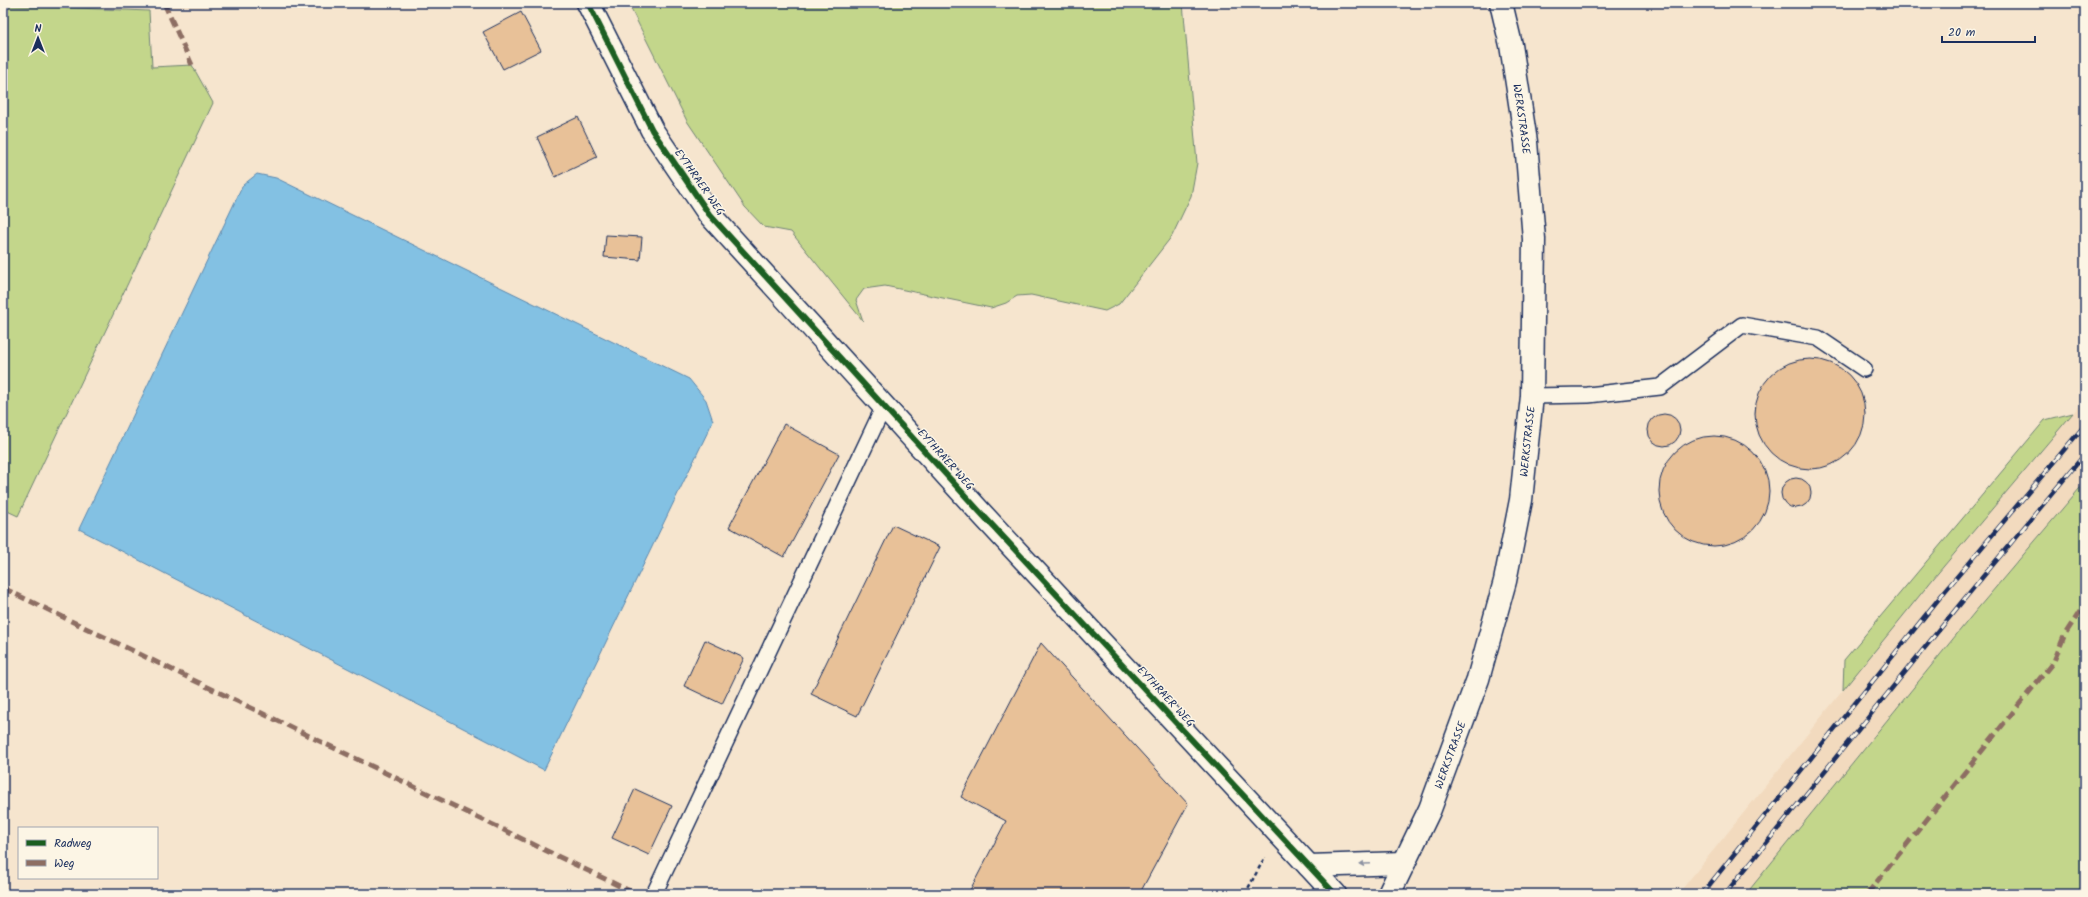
<svg xmlns="http://www.w3.org/2000/svg" width="2088" height="897" font-family="Kalam,sans-serif">
<rect width="100%" height="100%" fill="#f6e5ce"/>
<filter id="ink" filterUnits="userSpaceOnUse"><feTurbulence type="fractalNoise" baseFrequency=".025" numOctaves="2"/><feDisplacementMap in="SourceGraphic" scale="8" xChannelSelector="R" yChannelSelector="G"/><feConvolveMatrix kernelMatrix="1 2 1 2 8 2 1 2 1" color-interpolation-filters="sRGB"/></filter>
<g filter="url(#ink)">
<path fill="#f2dabe" d="M2085,399V482L1974,613L1746,894H1678L1933,579Z"/>
<g fill="#c3d68b" stroke="#6f8274">
<path d="M628,3H1183L1197,163L1191,196L1172,236L1119,304L1105,311L1031,295L1017,296L1006,303L991,308L885,286L864,289L856,300L863,321L791,232L764,227L745,207L687,121Z"/>
<path d="M3,5L149,11L152,67L192,65L213,103L18,516L3,509Z"/>
<path d="M2073,413L1933,579L1843,690L1844,660L2045,420Z"/>
<path d="M2085,482V886L2078,894H1746L1974,613Z"/>
</g>
<path fill="#83c1e3" stroke="#5987ae" d="M257,174L276,178L689,379L706,400L713,421L544,770L79,529L243,185Z"/>
<g fill="#e8c198" stroke="#1b2f5e">
<path d="M521,12L541,50L503,69L483,32Z"/>
<path d="M578,117L597,157L555,177L537,137Z"/>
<path d="M606,235L642,237L640,260L604,257Z"/>
<circle cx="1810" cy="414" r="55"/>
<circle cx="1664" cy="430" r="16"/>
<path d="M784,424L839,454L784,557L729,527Z"/>
<circle cx="1714" cy="491" r="55"/>
<circle cx="1796" cy="493" r="15"/>
<path d="M893,525L940,547L857,716L811,694Z"/>
<path d="M705,640L744,658L722,704L684,686Z"/>
<path d="M1041,643L1188,804L1141,891L1146,894H968L1006,821L961,797Z"/>
<path d="M635,789L672,806L649,855L612,838Z"/>
</g>
<g fill="none" stroke-linecap="round" stroke-linejoin="round">
<g stroke="#1b2f5e" stroke-width="18">
<g id="service">
<path d="M1532,396L1588,395L1660,387L1742,325L1818,338L1864,369"/>
<path d="M654,894L884,406"/>
</g>
</g>
<g stroke="#1b2f5e" stroke-width="25">
<g id="minor">
<path d="M588,3L652,130L709,214L980,512L1335,894"/>
<path d="M1309,866L1404,863"/>
</g>
</g>
<g stroke="#1b2f5e" stroke-width="25">
<g id="secondary">
<path id="s1" d="M1389,894L1430,809L1478,679L1505,581L1521,500L1532,396L1534,239L1526,142L1511,45L1501,3"/>
</g>
</g>
<path stroke="#1b2f5e" stroke-width="2.5" stroke-dasharray="4 3" stroke-linecap="butt" d="M1245,894L1265,857"/>
<use href="#service" stroke="#fcf5e5" stroke-width="15"/>
<use href="#minor" stroke="#fcf5e5" stroke-width="22"/>
<use href="#secondary" stroke="#fcf5e5" stroke-width="22"/>
<g stroke="#1b2f5e" stroke-width="4.5">
<g id="rail">
<path d="M1702,894L1945,591L2085,425"/>
<path d="M1725,894L1961,603L2085,454"/>
</g>
</g>
<use href="#rail" stroke="#fcf5e5" stroke-width="3" stroke-dasharray="9" stroke-linecap="butt"/>
<g stroke="#8d6e63" stroke-width="5" stroke-dasharray="10 5" stroke-linecap="butt">
<path d="M164,3L192,65"/>
<path d="M3,588L636,894"/>
<path d="M1867,894L2054,661L2065,634L2085,604"/>
</g>
<g stroke="#fcf5e5" stroke-width="8">
<path id="cycleway" d="M588,3L652,130L709,214L980,512L1335,894"/>
</g>
<use href="#cycleway" stroke="#1b5e20" stroke-width="6"/>
</g>
<defs><path id="oneway-solid" d="M-6-.8H1V-3.2L6.5 0L1 3.2V.8H-6Z"/></defs>
<use fill="#8c92a2" href="#oneway-solid" transform="translate(1365 864) rotate(178)"/>
</g>
<g text-anchor="middle" stroke-width="3" stroke-linejoin="round" paint-order="stroke">
<g font-size="11" fill="#1b2f5e" stroke="#fcf5e5">
<text transform="translate(1522 119) rotate(82)" y="4">WERKSTRASSE</text>
<text transform="translate(700 182) rotate(55)" y="4">EYTHRAER WEG</text>
<text dy="4" stroke="none"><textPath href="#s1" startOffset="476">WERKSTRASSE</textPath></text>
<text transform="translate(946 459) rotate(48)" y="4">EYTHRAER WEG</text>
<text transform="translate(1166 696) rotate(47)" y="4">EYTHRAER WEG</text>
<text dy="4" stroke="none"><textPath href="#s1" startOffset="152">WERKSTRASSE</textPath></text>
</g>
</g>
<rect width="2088" height="897" fill="none" stroke="#fcf5e5" stroke-width="16"/>
<rect x="8" y="8" width="2072" height="881" fill="none" stroke="#1b2f5e" stroke-width="1.5" filter="url(#ink)"/>
<rect x="18" y="827" width="140" height="52" fill="#fcf5e5" stroke="#a2a6af"/>
<rect x="26" y="840" width="20" height="6" fill="#1b5e20" stroke="#a2a6af"/>
<text x="54" y="847" font-size="12" fill="#1b2f5e">Radweg</text>
<rect x="26" y="860" width="20" height="6" fill="#8d6e63" stroke="#a2a6af"/>
<text x="54" y="867" font-size="12" fill="#1b2f5e">Weg</text>
<g transform="translate(38 38)" stroke="#fcf5e5" stroke-width="3" paint-order="stroke">
<path d="M0-3L7 15L0 10L-7 15Z" fill="#1b2f5e"/>
<text y="-6" font-size="11" font-weight="bold" text-anchor="middle" fill="#1b2f5e">N</text>
</g>
<path d="M1942 36v6h93v-6" fill="none" stroke="#1b2f5e" stroke-width="2"/>
<text x="1948" y="36" font-size="12" fill="#1b2f5e" stroke="#fcf5e5" stroke-width="3" paint-order="stroke">20 m</text>
</svg>
